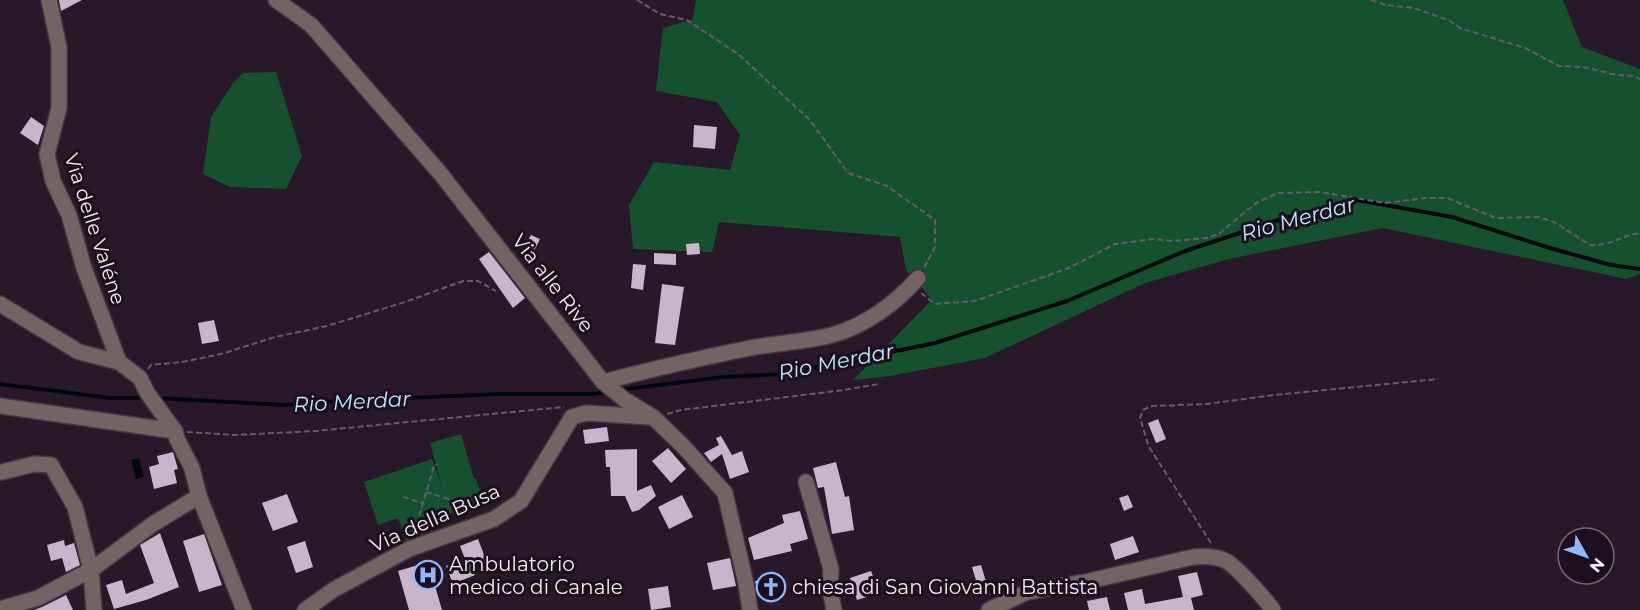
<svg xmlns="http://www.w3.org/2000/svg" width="1640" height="610" font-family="Montserrat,sans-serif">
<rect width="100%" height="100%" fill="#28182a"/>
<g fill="#15512e">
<path d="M696,0H1563L1582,47L1640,69V274L1626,279L1383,228L1229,259L1145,283L985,358L890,376L853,380L932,300L906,270L900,237L719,222L712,252L633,249L629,205L654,162L730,170L740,135L717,102L656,91L663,28L693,19Z"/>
<path d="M276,72L302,156L286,189L230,187L203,174L211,117L233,83L243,73Z"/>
<path d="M461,434L474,479H476L484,502L440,517L443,525L425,531L427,537L407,543L398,518L378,525L364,482L432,459L442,487L430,443Z"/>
</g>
<path fill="#00090c" d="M139,458L144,477L136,479L131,460Z"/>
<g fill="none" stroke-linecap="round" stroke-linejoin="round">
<g stroke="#00090c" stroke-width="4">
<path d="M0,384L111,398H144"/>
<path d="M619,390L723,377L784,374L935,343L1067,301L1185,251L1285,218L1357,200L1452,217L1550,248L1611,265L1640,269"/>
<path d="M158,398L284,405L338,401L500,394H592L608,392"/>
</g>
</g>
<g fill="#c8b4cb">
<path d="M59,0H82L61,11Z"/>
<path d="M31,117L44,126L38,145L20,133Z"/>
<path d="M694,125L717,127L715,149L693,147Z"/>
<path d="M531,235L540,239L533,253L524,248Z"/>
<path d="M699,243L700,254L687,255L686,244Z"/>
<path d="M489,252L525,298L513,308L479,259Z"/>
<path d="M654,253L676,254V265L654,264Z"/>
<path d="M633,264L646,265L643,290L631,288Z"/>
<path d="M662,284L684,287L675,345L655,343Z"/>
<path d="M214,320L219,341L202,344L198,323Z"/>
<path d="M1158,419L1166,439L1156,443L1148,423Z"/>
<path d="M607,427L609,441L585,444L583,430Z"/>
<path d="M721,436L732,455L742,451L749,472L730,479L722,454L711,462L704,453L719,445L716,438Z"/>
<path d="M668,448L686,469L671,483L652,461Z"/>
<path d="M637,449V491L651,485L656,496L639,510L632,512L625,496H611L610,467H606L605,450Z"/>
<path d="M173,452L178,469L174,470L177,483L154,489L149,467L159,464L157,456Z"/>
<path d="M836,462L845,497L849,496L854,530L832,534L824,487L818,488L813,468Z"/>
<path d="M287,494L298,522L273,531L262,503Z"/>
<path d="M682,495L693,517L669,529L658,507Z"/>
<path d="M1128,495L1133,507L1124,511L1119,498Z"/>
<path d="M800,511L808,539L790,544L792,551L754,560L748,538L784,523L782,515Z"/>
<path d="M160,533L179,587L146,600L114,609L106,585L122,580L126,594L154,583L140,545Z"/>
<path d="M204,534L222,585L199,592L183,541Z"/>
<path d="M1133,536L1139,552L1115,560L1110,544Z"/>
<path d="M478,539L486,560L471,566L475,575L453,584L446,566L465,559L460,546Z"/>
<path d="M64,540L65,546L74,543L80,565L66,572L62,558L51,561L47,545Z"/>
<path d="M305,541L313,567L296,573L287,547Z"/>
<path d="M730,558L736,586L713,590L707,563Z"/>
<path d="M428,562L442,610H409L398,571Z"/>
<path d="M981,565L990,595L981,597L972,567Z"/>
<path d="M871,571L879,593L857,600L850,578Z"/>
<path d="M1197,572L1203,595L1191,598L1194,610H1128L1124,593L1142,589L1145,604L1183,597L1178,576Z"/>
<path d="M776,577L783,579L785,584V590L779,594L759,597L755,581Z"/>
<path d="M668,586L671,607L651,610L648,589Z"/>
<path d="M66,595L73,610H34L42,607Z"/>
<path d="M1107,597L1110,610H1089L1087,601Z"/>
</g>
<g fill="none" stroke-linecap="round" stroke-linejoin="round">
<g stroke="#453647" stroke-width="18">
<g id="minor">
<path d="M49,0L59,47V108L47,154L53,181L69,215L84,268L119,362"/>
<path d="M276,0L311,25L440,173L603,382L625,400L653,417L684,447L725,493L746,584L750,610"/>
<path d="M0,304L79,352L119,362L140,378L148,394L175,431L177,439L192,468L199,496L244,610"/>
<path d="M603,382C652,369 701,358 750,348C777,343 805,342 832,335C865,326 896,303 918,278"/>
<path d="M0,406L175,431"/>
<path d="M2,472L34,464L51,465L75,507L91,570L94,610"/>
<path d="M806,482L831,569L830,590L834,610"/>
<path d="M0,609L38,598L91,570L153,524L199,496"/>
<path d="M305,610L333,590L409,549L494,519L521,501L572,417L586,413L650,417"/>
<path d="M989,610L1027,592L1085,582L1193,557C1203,556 1216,556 1226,561C1235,565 1267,601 1273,610"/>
</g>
</g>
<g stroke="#685a6a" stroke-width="2" stroke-dasharray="6 3" stroke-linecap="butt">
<path d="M637,0L660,14L687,20L738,54L810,120L848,173L887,186L935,220V247L924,268"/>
<path d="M1371,0L1386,5L1414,8L1448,20L1460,28L1525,48L1559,66L1583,67L1617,75L1634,76L1640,79"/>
<path d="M921,293L935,304L975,301L1069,268L1115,244L1153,239L1173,241L1208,238L1220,233L1256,203L1278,193L1320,192L1385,203L1425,198H1447L1496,218L1539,217L1554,222L1590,245C1609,247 1622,235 1640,233"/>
<path d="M148,369L151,365L182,362L221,354L275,337L327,326L405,302L463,281H478L496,291"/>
<path d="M667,414L681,410L844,390L880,384"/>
<path d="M187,432L235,435L315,431L564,407"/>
<path d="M426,492L449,499"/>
<path d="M403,497L422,503"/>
<path d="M414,533L434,466L437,464"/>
<path d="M1211,543L1149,447L1140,418L1143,410L1152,406L1207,404L1274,395L1438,379"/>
</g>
<use href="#minor" stroke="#726463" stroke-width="15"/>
</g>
<defs>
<g id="hospital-ring" transform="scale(1.5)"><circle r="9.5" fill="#1e0f20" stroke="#8eb9fd" stroke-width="1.5"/><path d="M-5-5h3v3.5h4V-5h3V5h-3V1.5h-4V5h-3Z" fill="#8eb9fd"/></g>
<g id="church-ring" transform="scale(1.5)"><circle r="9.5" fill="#1e0f20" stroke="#8eb9fd" stroke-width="1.5"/><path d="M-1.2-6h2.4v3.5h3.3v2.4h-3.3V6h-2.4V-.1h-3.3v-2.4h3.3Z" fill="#8eb9fd"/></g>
</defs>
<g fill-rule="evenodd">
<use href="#hospital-ring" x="428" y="575"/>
<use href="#church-ring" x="771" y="587"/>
</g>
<g text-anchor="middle" stroke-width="6" stroke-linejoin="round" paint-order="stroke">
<g font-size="20" fill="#f5ebf7" stroke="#1e0f20">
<text transform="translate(95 229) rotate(72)" y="7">Via delle Valéne</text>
<text transform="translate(553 283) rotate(52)" y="7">Via alle Rive</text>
<text transform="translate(435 518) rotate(-24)" y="7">Via della Busa</text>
</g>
<g font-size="20" fill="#f5ebf7" stroke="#1e0f20" text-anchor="start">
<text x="449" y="571">Ambulatorio<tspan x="449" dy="23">medico di Canale</tspan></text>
<text x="792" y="594">chiesa di San Giovanni Battista</text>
</g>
<g font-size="21" font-style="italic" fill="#b9edfa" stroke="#1e0f20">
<text transform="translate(1298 219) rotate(-15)" y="7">Rio Merdar</text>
<text transform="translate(836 362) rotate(-11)" y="7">Rio Merdar</text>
<text transform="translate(352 402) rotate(-3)" y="7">Rio Merdar</text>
</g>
</g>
<g transform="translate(1586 556) rotate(130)"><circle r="28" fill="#1e0f20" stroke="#746776" stroke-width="1.5"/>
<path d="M0-4.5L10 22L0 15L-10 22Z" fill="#8eb9fd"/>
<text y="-9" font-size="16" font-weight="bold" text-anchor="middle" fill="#f5ebf7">N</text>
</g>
</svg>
